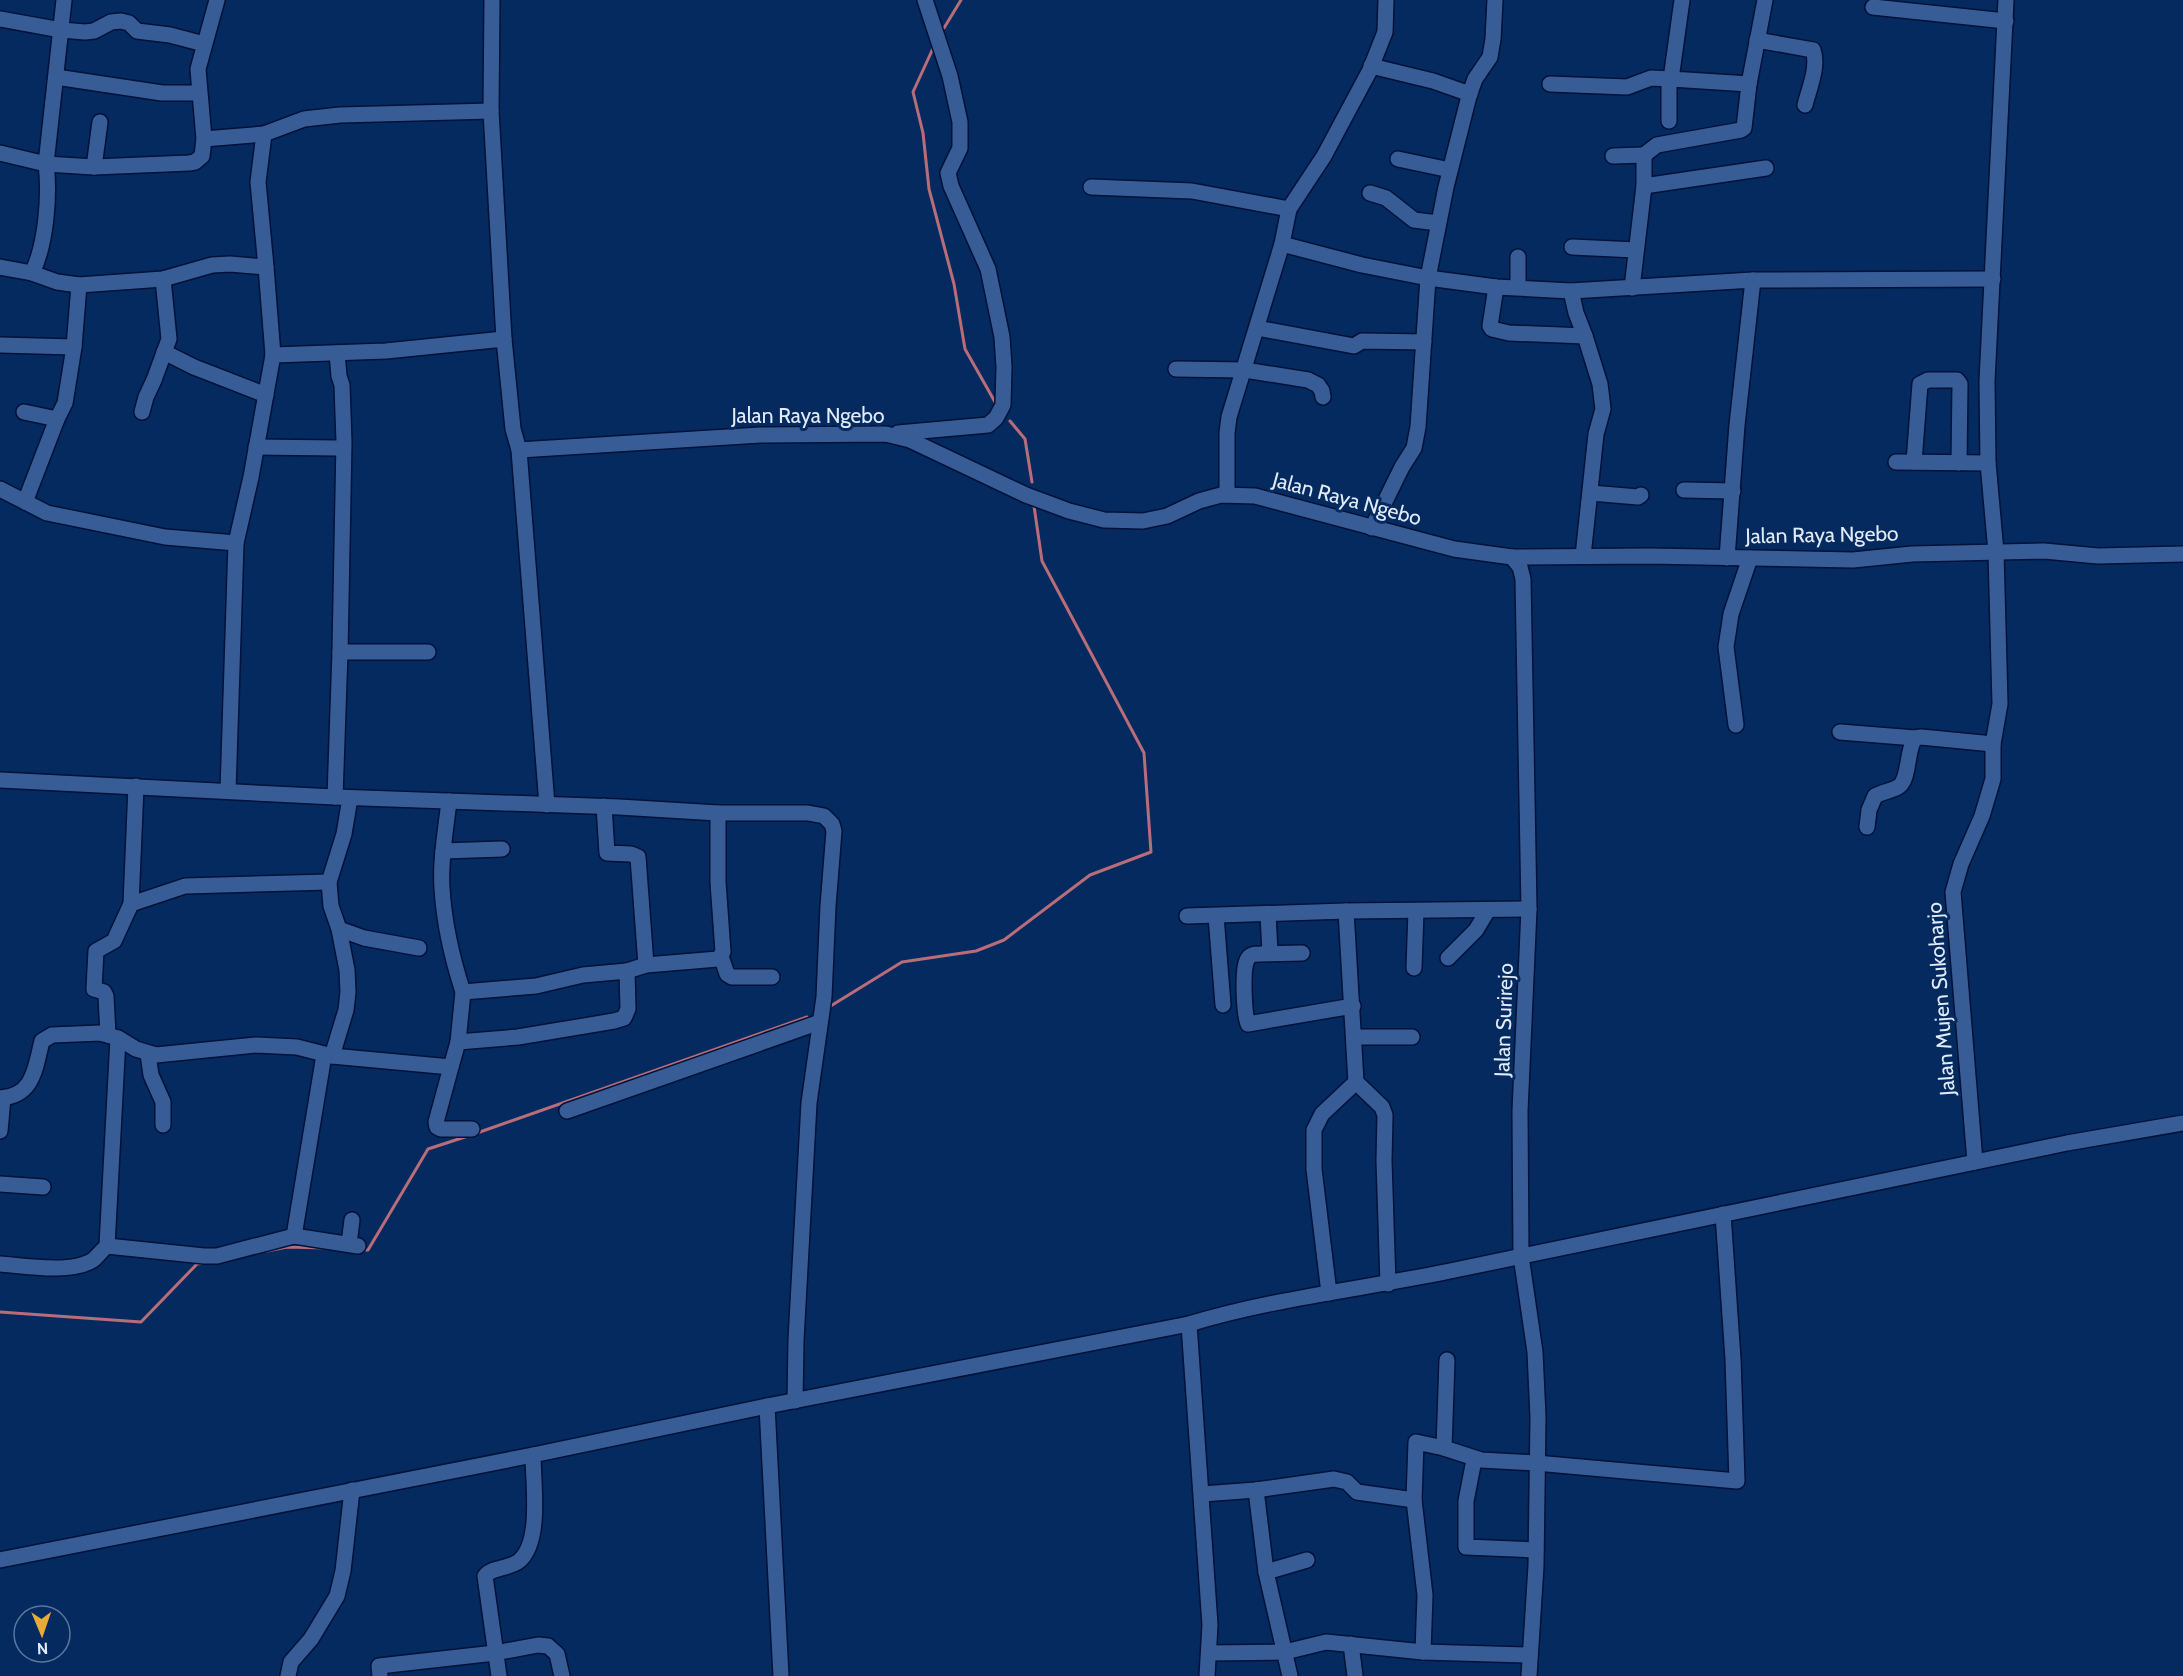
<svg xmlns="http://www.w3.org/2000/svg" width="2183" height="1676" font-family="Cabin,sans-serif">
<rect width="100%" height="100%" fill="#052a5f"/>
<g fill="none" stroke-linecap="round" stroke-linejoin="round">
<g stroke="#b96d79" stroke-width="3">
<path d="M944,28L961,0"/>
<path d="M935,44L913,92L923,133L929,189L954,284L965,349L995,402"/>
<path d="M1010,421L1025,439L1032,482"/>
<path d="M829,1007L902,962L976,951L1004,940L1090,875L1151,852L1144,753L1042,561L1034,506"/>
<path d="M477,1133L807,1017"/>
<path d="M362,1250H368L428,1149L468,1136"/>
<path d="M267,1251L287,1247L326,1248"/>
<path d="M0,1312L141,1322L197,1264L204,1263"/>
</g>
<g stroke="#001239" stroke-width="18">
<g id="minor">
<path d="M64,0L46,164L94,167L189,163L195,162L202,156L204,139L198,69L217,0"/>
<path d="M1682,0L1671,79L1749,84"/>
<path d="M1873,7L2006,21"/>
<path d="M0,19L61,30L85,32L94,31L111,22L121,21L129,23L137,31L170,35L204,44"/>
<path d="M1757,40L1813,50C1819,66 1809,89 1805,105"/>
<path d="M1371,66L1433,81L1470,94"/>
<path d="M56,77L162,93H199"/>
<path d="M1669,79V121"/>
<path d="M1550,84L1627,87L1651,78L1671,79"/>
<path d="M491,111L492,0"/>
<path d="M264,134L258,182L266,267"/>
<path d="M204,139L264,134L304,119L340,115L491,111L504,339"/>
<path d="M0,153L46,164C50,195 46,245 32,273L57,282L79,285L163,279L212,265L230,264L266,267L273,355L386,351L504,339L513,429L519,450L547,805"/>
<path d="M1644,155L1657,145L1741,130L1744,128L1749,84L1765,0"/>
<path d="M1613,156L1644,155V186L1632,288"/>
<path d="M1398,159L1450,170"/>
<path d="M94,167L100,122"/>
<path d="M1644,186L1766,168"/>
<path d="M1091,187L1192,191L1289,209"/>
<path d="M1370,193L1386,198L1414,220L1438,223"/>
<path d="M1282,244L1362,265L1428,278L1496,287L1571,291L1753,280L1737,425L1727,558"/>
<path d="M1572,247L1636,250"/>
<path d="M0,267L32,273"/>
<path d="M1753,280L1993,279"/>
<path d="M1496,287L1490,326L1492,329L1509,333L1585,336"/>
<path d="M1518,287V257"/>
<path d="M1571,291L1576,313L1585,336L1600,384L1603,409L1596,434L1583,556"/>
<path d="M1257,328L1354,346L1362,341L1424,342"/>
<path d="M0,345L74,347"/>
<path d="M164,352L194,367L266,395"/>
<path d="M337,353L339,376L342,385L344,442L340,652"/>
<path d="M1176,369L1245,370L1308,380L1318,385L1322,391L1323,397"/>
<path d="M24,412L57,419"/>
<path d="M142,412L146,397L154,380L169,339L163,279"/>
<path d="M898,433L988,425L996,418L1003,405L1004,367L1002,337L988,269L951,186L948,173L960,148V122L950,76L925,0"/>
<path d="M256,447L337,448"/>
<path d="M519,450L760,435L886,434L910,440L1026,495L1069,511L1104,520L1143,521L1167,516L1199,501L1221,495L1255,496L1454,549L1512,557L1649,556L1853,560L1912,554L2044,551L2098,556L2183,554"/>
<path d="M1896,462L1988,463"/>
<path d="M1914,462L1920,384L1928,380H1957L1960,384L1959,463"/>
<path d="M0,489L47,513L165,537L236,543"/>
<path d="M1684,490L1733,491"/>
<path d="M1591,493L1638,497L1641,495"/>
<path d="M1227,495V433L1229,417L1282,244L1289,209L1324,156L1370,70L1385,32L1386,0"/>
<path d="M25,502L57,419L65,403L74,347L79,285"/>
<path d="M1372,528L1402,467L1414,448L1418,427L1428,278L1446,187L1469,96L1475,79L1490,57L1493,39L1495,0"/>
<path d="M1512,557L1520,567L1523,579L1529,909L1520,1111L1521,1256L1535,1352L1538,1417L1536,1566L1529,1676"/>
<path d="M1736,725L1726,647L1731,614L1750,558"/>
<path d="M1840,732L1915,738"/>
<path d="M0,780L335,797L619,807L718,813H808L824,816L832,824L834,831L828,906L824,997L809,1103L796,1340L795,1401"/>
<path d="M228,791L236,543L251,477L273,355"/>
<path d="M335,797L340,652H428"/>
<path d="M449,801C446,829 440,859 442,888C444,923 452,958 463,992L536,986L583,975L627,971"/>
<path d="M604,806L607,853L631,854L638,857L646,965"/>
<path d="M1867,827L1869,810L1875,796C1882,792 1891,791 1898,787C1910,780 1906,751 1915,738L1921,737L1993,744"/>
<path d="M443,851L502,849"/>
<path d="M131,904L185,886L329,882"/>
<path d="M1346,911L1356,1082L1382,1107L1385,1115L1384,1161L1388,1284"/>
<path d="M1268,914L1270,953"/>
<path d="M1187,916L1346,911L1529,909"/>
<path d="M1216,916L1223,1005"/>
<path d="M339,929L364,938L419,948"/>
<path d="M1302,953L1260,954C1254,954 1250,954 1247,960C1242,970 1244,1014 1248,1024L1353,1006"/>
<path d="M721,956L727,974L732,977H772"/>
<path d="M1448,958L1476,930L1488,910"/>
<path d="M1414,968L1416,911"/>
<path d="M108,1035L106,996L104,992L94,989L96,951L114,941L131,904L136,786"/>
<path d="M1354,1037H1412"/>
<path d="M118,1038L107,1246L204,1256H217L294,1236L324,1055"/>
<path d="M458,1042L463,992"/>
<path d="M148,1054L151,1075L163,1102V1125"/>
<path d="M332,1056L451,1067L458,1042L518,1037L614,1021L624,1018L628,1009L627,971L646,965L718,959L723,952L718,882V813"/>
<path d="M451,1067L436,1122L437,1127L441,1129H472"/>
<path d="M0,1098C34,1096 35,1068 42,1041L52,1035L100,1033L118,1038L136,1049L156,1055L256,1045L297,1047L332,1056L346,1010L348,992L347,970L339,929L331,906L329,882L344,834L350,798"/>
<path d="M567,1111L820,1022"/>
<path d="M0,1131L3,1098"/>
<path d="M1975,1162L1953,892L1961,864L1982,816L1993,779V744L2000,704L1996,552L1988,463L1987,381L2006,0"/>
<path d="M0,1184L43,1187"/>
<path d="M294,1236L358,1246"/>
<path d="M349,1244L352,1220"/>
<path d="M0,1264C25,1266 72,1274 93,1260C98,1256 102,1250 107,1246"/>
<path d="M1329,1293L1314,1169V1130L1322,1114L1356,1082"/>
<path d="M1189,1324L1210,1625L1207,1676"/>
<path d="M767,1406L781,1676"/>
<path d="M1444,1448L1481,1460L1536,1463L1737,1481L1733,1359L1723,1214"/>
<path d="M1474,1460L1466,1501V1547L1536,1550"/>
<path d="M1256,1490L1266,1572L1290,1676"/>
<path d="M1202,1494L1256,1490L1334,1479L1347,1482L1357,1492L1414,1500"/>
<path d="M0,1560L533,1455L767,1406L1189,1324C1275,1298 1363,1289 1450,1271L2067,1143L2183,1123"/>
<path d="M1266,1572L1307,1560"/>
<path d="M1351,1644L1355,1676"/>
<path d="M1423,1652L1425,1595L1414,1500L1416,1442L1444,1448L1447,1360"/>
<path d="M1209,1653L1285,1652L1326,1642L1423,1652L1530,1655"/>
<path d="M288,1676L291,1662L311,1639L337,1596L343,1571L352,1490"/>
<path d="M380,1676L379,1666L495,1653L538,1645L548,1646L557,1654L562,1676"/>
<path d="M499,1676L485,1576C492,1567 509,1569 519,1561C542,1542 533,1483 533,1455"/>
</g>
</g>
<use href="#minor" stroke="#385d96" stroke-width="15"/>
</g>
<g text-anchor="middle" stroke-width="6" stroke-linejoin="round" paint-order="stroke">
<g font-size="21" fill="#e2ebf8" stroke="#052a5f">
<text x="808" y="423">Jalan Raya Ngebo</text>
<text transform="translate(1347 499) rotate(15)" y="7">Jalan Raya Ngebo</text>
<text transform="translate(1822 535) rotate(-1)" y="7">Jalan Raya Ngebo</text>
<text transform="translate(1941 999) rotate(-94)" y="7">Jalan Mujen Sukoharjo</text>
<text transform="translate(1504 1020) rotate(-88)" y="7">Jalan Surirejo</text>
</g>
</g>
<g transform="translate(42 1634) rotate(178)"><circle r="28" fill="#052a5f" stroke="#5d779c" stroke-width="1.5"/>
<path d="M0-4.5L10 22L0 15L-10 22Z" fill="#e9ab38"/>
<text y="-9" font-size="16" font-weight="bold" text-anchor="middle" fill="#e2ebf8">N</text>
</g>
</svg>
